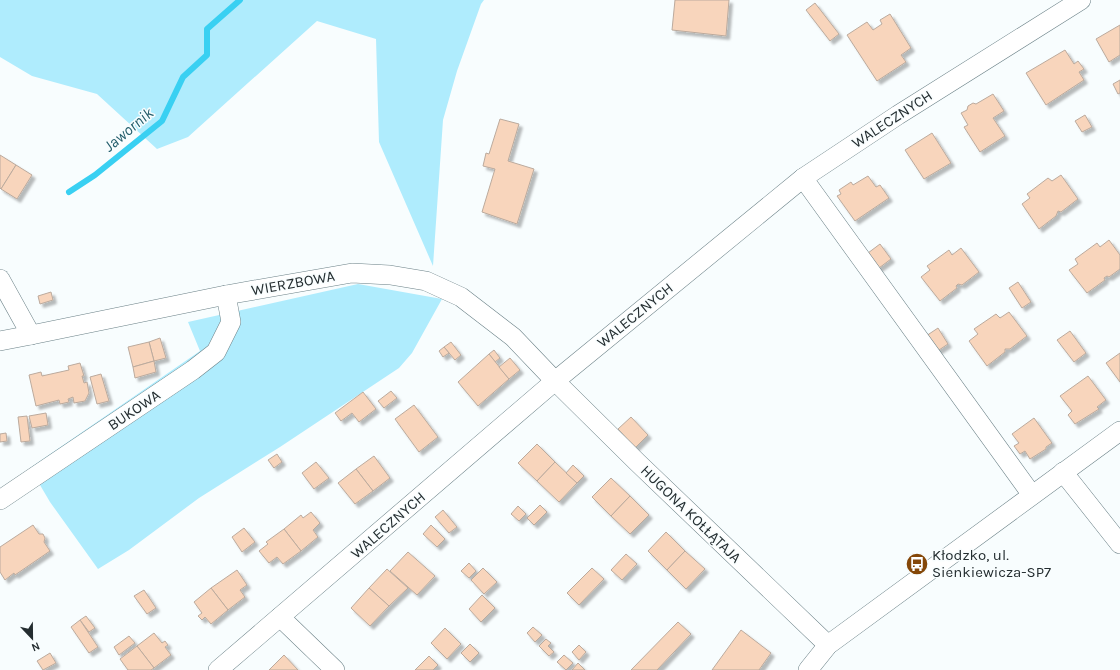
<svg xmlns="http://www.w3.org/2000/svg" width="1120" height="670" font-family="Karla,sans-serif">
<defs>
<filter id="shadow"><feDropShadow dx="3.5" dy="3.5" stdDeviation="1" flood-color="#0004"/></filter>
</defs>
<rect width="100%" height="100%" fill="#f8fdfe"/>
<g fill="#afecfd">
<path d="M0,0H484L481,4L457,71L443,120L433,266L379,142L376,39L317,21L188,137L157,149L97,94L32,76L0,57Z"/>
<path d="M358,284L442,299L412,353L399,368L280,447L199,498L129,550L98,569L50,502L30,468L200,351L188,322Z"/>
</g>
<g fill="none" stroke-linecap="round" stroke-linejoin="round">
<path stroke="#39d0f2" stroke-width="6" d="M69,192L95,175L162,121L183,77L207,55V29L240,0"/>
</g>
<g fill="#f8d5bc" stroke="#bbaa9d" filter="url(#shadow)">
<path d="M675,0H729L726,36L672,30Z"/>
<path d="M815,3L839,34L830,41L806,10Z"/>
<path d="M890,14L911,48L901,55L906,62L877,81L847,35L867,22L873,30L882,24L880,20Z"/>
<path d="M1120,25V55L1109,62L1096,39Z"/>
<path d="M1065,50L1074,64L1078,61L1084,69L1079,72L1084,80L1046,105L1026,73Z"/>
<path d="M1120,80V93L1118,94L1113,84Z"/>
<path d="M993,94L1004,111L993,118L1005,136L980,152L964,127L968,125L961,113L967,110L968,106L973,103L976,104Z"/>
<path d="M1085,115L1092,127L1082,132L1075,121Z"/>
<path d="M500,119L519,124L508,161L534,169L517,224L482,212L495,169L483,166L486,153L489,154Z"/>
<path d="M932,133L951,163L924,179L905,150Z"/>
<path d="M0,155L16,165L1,189L0,188Z"/>
<path d="M16,165L32,175L17,199L1,189Z"/>
<path d="M1061,175L1078,199L1061,212L1058,211L1056,216L1039,229L1022,204L1030,198L1027,194L1048,178L1052,181Z"/>
<path d="M868,176L876,187L880,185L889,198L855,221L837,196L841,194L839,190L851,182L853,185Z"/>
<path d="M1109,240L1120,255V269L1109,277L1107,276L1104,278L1105,280L1087,293L1069,270L1078,264L1075,259L1097,243L1100,247Z"/>
<path d="M880,244L891,259L875,271L864,256Z"/>
<path d="M961,248L979,272L962,285L958,284L956,286L957,288L940,301L921,277L930,270L927,266L949,250L952,255Z"/>
<path d="M1018,282L1031,302L1022,308L1009,288Z"/>
<path d="M51,292L53,300L40,304L38,296Z"/>
<path d="M1009,312L1027,336L1010,349H1005V352L987,366L969,341L978,334L974,329L996,314L1000,318Z"/>
<path d="M938,328L948,344L936,352L926,336Z"/>
<path d="M1070,331L1086,353L1074,362L1057,340Z"/>
<path d="M160,338L166,358L154,361L149,342Z"/>
<path d="M149,342L154,361L133,367L128,347Z"/>
<path d="M451,342L461,355L455,360L444,347Z"/>
<path d="M444,347L449,353L443,357L439,351Z"/>
<path d="M494,350L500,358L495,362L489,354Z"/>
<path d="M1120,353V382L1106,363Z"/>
<path d="M489,354L509,379L478,406L458,382Z"/>
<path d="M510,358L520,370L509,379L499,367Z"/>
<path d="M154,361L156,372L135,378L133,367Z"/>
<path d="M80,363L84,376H82L84,383L87,382L89,393L85,401L74,403L73,397L68,399L69,402L60,404L59,400L36,406L29,375L41,372L42,376L69,370L68,366Z"/>
<path d="M101,374L109,401L97,404L90,377Z"/>
<path d="M1088,376L1106,400L1097,407L1099,409L1075,424L1068,415L1072,411L1060,396Z"/>
<path d="M391,391L397,398L384,408L378,401Z"/>
<path d="M363,392L376,409L359,422L352,413L341,421L335,413Z"/>
<path d="M414,405L438,437L419,452L395,419Z"/>
<path d="M46,413L48,425L32,428L29,416Z"/>
<path d="M27,416L30,441L21,442L18,417Z"/>
<path d="M631,417L648,435L635,448L618,429Z"/>
<path d="M1034,418L1052,443L1046,447V449L1030,459L1025,451L1020,454L1014,446L1019,443L1012,434Z"/>
<path d="M6,433L7,441L0,442V434Z"/>
<path d="M537,444L555,462L537,481L518,463Z"/>
<path d="M277,454L282,462L274,468L268,460Z"/>
<path d="M374,456L390,478L373,491L356,469Z"/>
<path d="M316,462L329,478L314,489L302,473Z"/>
<path d="M555,462L577,483L559,502L537,481Z"/>
<path d="M573,465L584,476L577,483L566,473Z"/>
<path d="M356,469L373,491L355,504L338,483Z"/>
<path d="M611,478L630,496L611,516L592,497Z"/>
<path d="M630,496L649,515L630,534L611,516Z"/>
<path d="M540,505L547,512L534,525L527,518Z"/>
<path d="M518,506L526,514L519,521L511,514Z"/>
<path d="M443,510L457,527L449,533L435,517Z"/>
<path d="M311,512L320,523L313,530L318,537L301,551L284,529L301,515L303,518Z"/>
<path d="M33,525L39,534H43L45,538L44,542L50,551L15,575L14,573L5,580L0,572V547Z"/>
<path d="M431,525L445,539L437,547L423,534Z"/>
<path d="M244,528L255,542L242,552L232,537Z"/>
<path d="M284,529L301,551L283,564L277,557L269,563L259,551L268,544L266,542Z"/>
<path d="M666,532L685,551L667,570L648,551Z"/>
<path d="M685,551L705,569L686,589L667,570Z"/>
<path d="M408,552L435,576L417,595L390,571Z"/>
<path d="M626,554L637,564L622,580L611,570Z"/>
<path d="M469,563L476,571L469,578L461,571Z"/>
<path d="M483,568L497,582L484,594L471,580Z"/>
<path d="M592,568L604,579L579,605L567,593Z"/>
<path d="M387,569L408,588L389,606L369,588Z"/>
<path d="M237,570L247,585L240,590L245,597L228,610L211,588Z"/>
<path d="M211,588L228,610L211,624L205,617L202,620L198,616L202,613L194,602Z"/>
<path d="M369,588L389,606L370,626L351,608Z"/>
<path d="M144,590L156,608L147,614L134,596Z"/>
<path d="M482,595L495,608L481,622L469,609Z"/>
<path d="M86,616L95,628L89,632L80,620Z"/>
<path d="M80,620L98,647L89,653L71,627Z"/>
<path d="M678,622L691,634L657,670H631Z"/>
<path d="M533,627L542,635L535,642L527,633Z"/>
<path d="M445,628L461,644L447,659L431,643Z"/>
<path d="M741,630L771,653L759,670H712Z"/>
<path d="M154,633L162,643L165,641L168,645L165,647L171,655L154,668L137,646Z"/>
<path d="M129,636L135,643L119,655L114,647Z"/>
<path d="M546,639L551,643L548,646L554,652L549,656L539,646Z"/>
<path d="M470,644L479,653L470,662L461,653Z"/>
<path d="M579,645L586,652L579,660L572,652Z"/>
<path d="M137,646L154,668L151,670H128L120,659Z"/>
<path d="M50,653L56,663L43,670L37,661Z"/>
<path d="M284,655L298,670H269Z"/>
<path d="M564,655L573,663L566,670L557,662Z"/>
<path d="M429,656L438,665L433,670H415Z"/>
<path d="M578,663L585,670H572Z"/>
</g>
<g fill="none" stroke-linecap="round" stroke-linejoin="round">
<g stroke="#6b8187" stroke-width="20">
<g id="street">
<path d="M803,178L1032,495"/>
<path d="M0,279L31,335"/>
<path d="M0,341L31,335L226,295L352,273L390,275L426,281L461,297L513,337L555,381L637,462L828,645"/>
<path d="M1063,472L1120,544"/>
<path d="M0,500L193,370L216,352L231,322L226,295"/>
<path d="M280,617L335,670"/>
<path d="M218,670L555,381L803,178L898,115L1081,0"/>
<path d="M808,670L828,645L1120,431"/>
</g>
</g>
<use href="#street" stroke="#fff" stroke-width="19"/>
</g>
<defs>
<g id="bus-disc" transform="scale(1.15)"><circle r="9.5" fill="#854708" stroke="#f8fdfe"/><path d="M-5-6H5V4H4V6H2V4H-2V6H-4V4H-5ZM-3.5-4V0h7V-4ZM-3.5 1.2v1.5H-2V1.2ZM2 1.2v1.5H3.5V1.2Z" fill="#fff"/></g>
</defs>
<g fill-rule="evenodd">
<use href="#bus-disc" x="917" y="564"/>
</g>
<g text-anchor="middle" stroke-width="3" stroke-linejoin="round" paint-order="stroke">
<g font-size="15" fill="#242d30" stroke="#f8fdfe">
<text transform="translate(892 119) rotate(-33)" y="5">WALECZNYCH</text>
<text transform="translate(293 283) rotate(-10)" y="5">WIERZBOWA</text>
<text transform="translate(635 315) rotate(-39)" y="5">WALECZNYCH</text>
<text transform="translate(134 410) rotate(-34)" y="5">BUKOWA</text>
<text transform="translate(691 514) rotate(44)" y="5">HUGONA KOŁŁĄTAJA</text>
<text transform="translate(388 525) rotate(-41)" y="5">WALECZNYCH</text>
</g>
<g font-size="15" fill="#242d30" stroke="#f8fdfe" text-anchor="start">
<text x="932" y="560">Kłodzko, ul.<tspan x="932" dy="17">Sienkiewicza-SP7</tspan></text>
</g>
<g font-size="16" font-style="italic" fill="#245e6c" stroke="#f8fdfe">
<text transform="translate(128 129) rotate(-40)" y="6">Jawornik</text>
</g>
</g>
<g transform="translate(32 638) rotate(158)" stroke="#f8fdfe" stroke-width="3" paint-order="stroke">
<path d="M0-3L7 15L0 10L-7 15Z" fill="#242d30"/>
<text y="-6" font-size="11" font-weight="bold" text-anchor="middle" fill="#242d30">N</text>
</g>
</svg>
